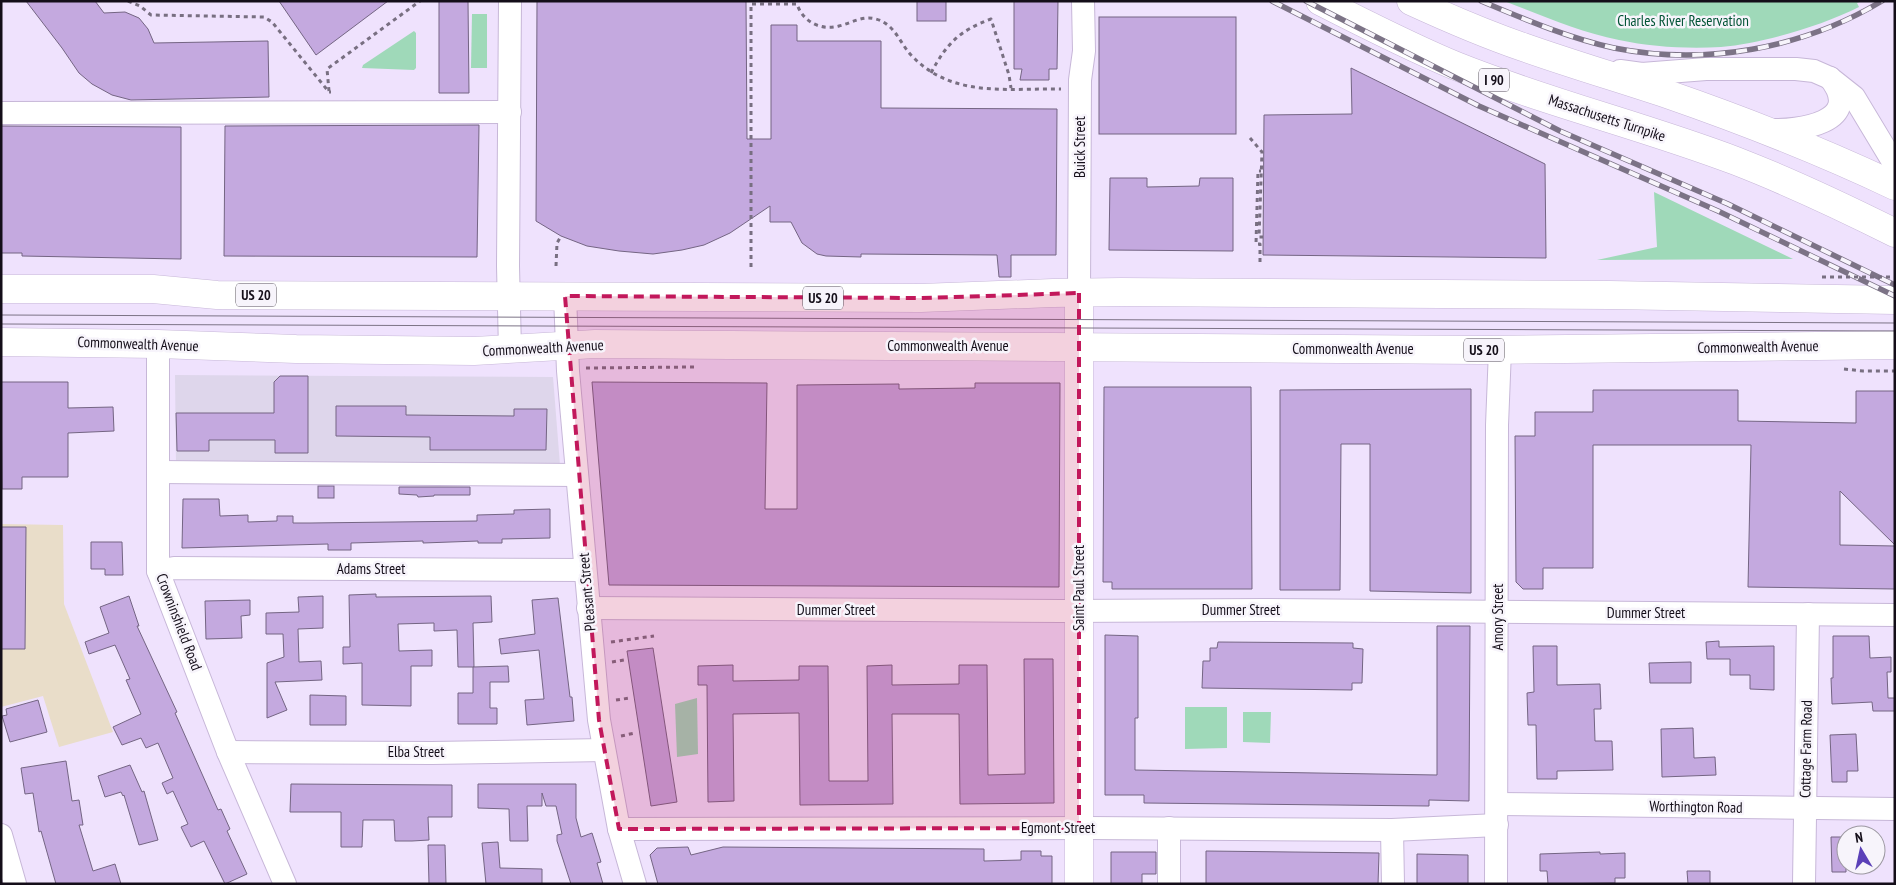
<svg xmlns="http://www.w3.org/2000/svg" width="1896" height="885" font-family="'PT Sans Narrow',sans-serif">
<rect width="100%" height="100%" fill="#efe2fd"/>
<path fill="#ded6eb" d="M175,375L553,377L560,465H176Z"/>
<path fill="#e9ddc9" d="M1,524L63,525L64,604L113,732L59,747L43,696L1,707Z"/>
<g fill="#9fd9b9">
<path d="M1504,1H1862L1857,3L1859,7C1821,26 1764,43 1721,47C1688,49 1651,47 1619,40C1579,32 1541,15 1504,1Z"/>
<path d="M472,14H487V68H471Z"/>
<path d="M414,31L416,33V68L414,70L362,68L363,65Z"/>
<path d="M1654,192L1793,259L1597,260L1657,247Z"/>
<path d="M697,698L698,754L677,757L675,704Z"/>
<path d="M1185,707H1227V748L1185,749Z"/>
<path d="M1243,712H1271L1270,743L1243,742Z"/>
</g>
<g fill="#c4a9df" stroke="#746583">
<path d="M26,1H95L104,13L125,12L139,18L148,29L154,43L268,41L269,97L131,100L112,95L92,84L79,73L62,48Z"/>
<path d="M279,1H388L316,55Z"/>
<path d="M439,1H468L469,93H439Z"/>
<path d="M537,1H746L747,139H771V25H797V41H881V108L1057,109L1056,255H1011V277H999L997,255L861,254V257L826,256L817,254L802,243L791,222H770V206L730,233L704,245L682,250L653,254L619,251L587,246L561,236L536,221Z"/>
<rect x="917" y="1" width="29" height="20"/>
<path d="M1014,1H1058L1057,69H1049V80H1020L1022,69H1014Z"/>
<rect x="1099" y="17" width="137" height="117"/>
<path d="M1351,68L1545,164L1546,258L1263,255L1264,115L1352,114Z"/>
<path d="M479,125L477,257L224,256L225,126Z"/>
<path d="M1,126L181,127V259L22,256V253H1Z"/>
<path d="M1110,178H1147V187L1199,186L1200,178H1233V251L1109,250Z"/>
<path d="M280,376H308V453H275V440H209V451H177L176,413H274V382Z"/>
<path d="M1,382H68V408L113,407L114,431L68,433V477H22V489H2Z"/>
<path d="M592,382L767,383L765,509H797V385L899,384V389L975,388V383H1060L1059,587L609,585Z"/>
<path d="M1104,387H1251L1252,589H1112V582H1103Z"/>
<path d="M1471,389V593L1370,591V444H1341L1340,590H1280V390Z"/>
<path d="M1593,390H1738V421L1856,423V391H1895V545L1840,491V545L1895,546V589L1748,587L1751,445H1593V568H1543V589H1523L1516,582L1515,436H1535V412H1593Z"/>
<path d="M336,406H406V415L514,416V409H547L546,450H430V437L336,436Z"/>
<rect x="318" y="486" width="16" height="12"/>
<path d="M399,487H470V495H434V496L418,497L417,495L399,494Z"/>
<path d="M183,499H219L220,516L248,515V522L277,521V516H293V523H310L477,521V515L514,514V510L550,509V538L502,539V543H478V541L423,543V541L351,543V550H328V544L182,548Z"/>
<path d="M1,527H26L25,649H1Z"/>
<path d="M91,542H122L123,575H105V569H91Z"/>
<path d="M376,594V597L491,596L492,622L473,623L474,667H458L457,630L434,631V623L398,624L399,651L432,650V666H411V706L362,705V663L343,664V647H350L349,595Z"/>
<path d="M129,596L139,626H137L177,712L175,713L218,810L221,809L230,829L227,831L247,874L225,884L204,841L191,847L181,827L188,824L173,791L167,794L162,783L173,778L158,743L146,748L141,738L122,745L113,727L141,714L126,680L130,679L115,645L89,654L85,642L109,633L100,607Z"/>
<path d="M323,596V628L298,629L299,662L321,661L322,680L275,682L287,710L267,718V663L284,657L283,634H266V613L299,612L298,597Z"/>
<path d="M558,598L570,697H572L574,721L527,725L525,700L544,699L539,650L501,654L499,639L535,634L532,600Z"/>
<path d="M250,600V615L241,616L242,638L206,639L205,601Z"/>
<path d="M1437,626H1470L1469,801L1429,800V806L1144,803V795H1105V635L1138,636V718H1135V770L1437,775Z"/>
<path d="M1833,636H1869L1870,658L1891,657V672H1887L1888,698H1895V711H1873L1872,702L1832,704L1831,678H1833Z"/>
<path d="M1719,641V647L1774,646V690L1750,689V675H1730V659H1707L1706,642Z"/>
<path d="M1218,642L1353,643V648L1363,649L1362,683H1352V690L1202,688L1203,661H1210V648H1217Z"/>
<path d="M1533,646H1557V685L1600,684L1601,709H1594L1595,741H1612L1613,770L1557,771V779H1537L1536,725H1528L1527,693L1534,692Z"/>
<path d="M653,648L677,802L651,806L627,651Z"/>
<path d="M1024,659H1053L1054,803L960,804L959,714H892L893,804L800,805L799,713L733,714L734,801L708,802L707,685H698V666L733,665V681L799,680V666H828L829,781H868L867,666L892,665V685L959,684V665H987L988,775L1025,774Z"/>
<path d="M1691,662V683H1650L1649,663Z"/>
<path d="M508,666L509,682H490V708H497V724H458V693H473V667Z"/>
<path d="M310,695L346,696V725H310Z"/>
<path d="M38,700L47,732L10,742L2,716L7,715L6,709Z"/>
<path d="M1693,728L1694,758L1715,757L1716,775L1662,777L1661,729Z"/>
<path d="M1856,734L1858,771H1847V782H1832L1830,735Z"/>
<path d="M66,761L72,801L79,800L83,825H79L93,871L115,864L121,884H56L41,831L39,832L33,793L25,794L21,768Z"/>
<path d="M130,765L142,792L144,791L158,840L139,845L124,795L123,796L121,792L105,797L98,776Z"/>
<path d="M291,784L452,785V817H428L429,840L412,841H395L394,820H363L362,847H341V812H290Z"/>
<path d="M478,784H576V818L581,837L592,833L601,862L597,863L603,884H571L557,841V835L562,834L556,806H546L542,793V806H527L528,841H510L509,809L478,808Z"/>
<path d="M1831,837H1846V872H1832Z"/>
<path d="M498,842L500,868L542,869V884H486L482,843Z"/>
<path d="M428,845H445L446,884H429Z"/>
<path d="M688,847L691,855L723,847L984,849V861L1021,860V851H1041V856H1052V884H658L650,855L657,848Z"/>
<path d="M1206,851L1379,853L1378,884H1206Z"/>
<path d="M1111,852H1156V874H1142V884H1111Z"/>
<path d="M1600,852V854L1625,853V878H1615V883L1548,884L1547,871H1540V854Z"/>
<path d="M1417,854L1468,855V884H1417Z"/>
<path d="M1687,871H1710V884H1688Z"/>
</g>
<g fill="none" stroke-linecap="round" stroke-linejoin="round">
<g stroke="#c7b7d8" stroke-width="24">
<g id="minor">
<path d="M510,1L508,266L510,350"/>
<path d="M1620,71L1642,74L1706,69H1796L1814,71L1830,78L1854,97L1895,165"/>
<path d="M1,113L510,112"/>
<path d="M1769,130C1798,131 1865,123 1830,78"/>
<path d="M1079,293L1080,80L1084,51L1083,1"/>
<path d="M565,296L568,371L599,720L619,829L635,884"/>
<path d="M158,344V571L228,752L285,884"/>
<path d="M158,472L577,475"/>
<path d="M158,571L174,568L585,570"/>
<path d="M588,608L1062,611L1265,610L1895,615"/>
<path d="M228,752L432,753L604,750"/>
<path d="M1497,804L1895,809"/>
<path d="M1169,828V884"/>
<path d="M619,829L1088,828L1392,830L1497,825"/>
<path d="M1392,830L1393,884"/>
<path d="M1,835L15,884"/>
<path d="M1496,884L1497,425L1500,350"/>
<path d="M1804,884L1808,614"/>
</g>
</g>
<g stroke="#c7b7d8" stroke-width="29">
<g id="major">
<path d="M1,289H153L217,295L921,298L1053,293L1121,292L1610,295L1895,300"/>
<path d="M1,342L158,344L296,349L474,351L595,344L1481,350L1895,345"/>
<path d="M1079,884V293"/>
</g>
</g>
<g stroke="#c7b7d8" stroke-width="29">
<g id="highway">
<path d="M1320,1C1365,24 1410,47 1456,66C1548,103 1644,126 1736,161C1790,182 1843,207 1895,233"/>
<path d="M1411,1C1448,18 1485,34 1523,47C1571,64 1619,78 1667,94C1745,121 1821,151 1895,186"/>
</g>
</g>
<g stroke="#786f81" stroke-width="3" stroke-dasharray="4 4" stroke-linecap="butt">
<path d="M128,1L140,6L151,15L264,17L272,22L329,92H331"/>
<path d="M931,73C947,43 959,31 991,19L1009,75L1011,88"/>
<path d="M329,91L327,69L420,1"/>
<path d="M1250,138L1262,152L1259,237H1263"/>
<path d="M1260,262V244H1256L1258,171H1261"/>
<path d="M556,266L557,243L561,236"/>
<path d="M751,267V4H797C803,22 821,31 839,26C852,23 863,15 876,19C897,25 900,46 915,59C955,98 1010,88 1061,89"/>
<path d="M586,368L694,367"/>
<path d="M1844,369L1863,371H1895"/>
<path d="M611,642L654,636"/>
<path d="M612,662L624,660"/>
<path d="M616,700L630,698"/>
<path d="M621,736L635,733"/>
</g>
<use href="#minor" stroke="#fff" stroke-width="22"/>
<use href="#major" stroke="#fff" stroke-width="28"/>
<use href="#highway" stroke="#fff" stroke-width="28"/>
<g stroke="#7c7386" stroke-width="1">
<path d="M1,315L1895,323"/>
<path d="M1,324L1895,331"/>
</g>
<g stroke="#7c7386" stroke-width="5.5">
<g id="rail">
<path d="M1272,1L1479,106L1718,211L1895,296"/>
<path d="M1306,1L1560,131L1728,204L1895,285"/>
<path d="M1481,1C1524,19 1568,38 1614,48C1705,66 1802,49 1882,1"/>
</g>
</g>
<use href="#rail" stroke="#f7f4fb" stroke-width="4" stroke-dasharray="11" stroke-linecap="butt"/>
<path stroke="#786f81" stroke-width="3" stroke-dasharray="4 4" stroke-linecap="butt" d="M1822,277H1895"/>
</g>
<path fill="#c2185b" fill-opacity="0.2" stroke="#c2185b" stroke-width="4" stroke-dasharray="10 6" stroke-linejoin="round" d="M1079,293V828L619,829L599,720L565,296L921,298Z"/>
<g text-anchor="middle" stroke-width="5" stroke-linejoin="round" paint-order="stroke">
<g fill="#f7f4fb" stroke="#58535d" stroke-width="1">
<rect x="1479" y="68.5" width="30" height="23" rx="4"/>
<rect x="236" y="283.5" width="40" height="23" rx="4"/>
<rect x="803" y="286.5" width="40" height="23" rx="4"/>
<rect x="1464" y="338.5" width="40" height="23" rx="4"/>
</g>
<g font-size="14" font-weight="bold" fill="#140e19">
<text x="1494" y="85">I 90</text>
<text x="256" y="300">US 20</text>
<text x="823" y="303">US 20</text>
<text x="1484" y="355">US 20</text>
</g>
<g font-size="15" fill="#005335" stroke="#f7f4fb">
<text x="1683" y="26">Charles River Reservation</text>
</g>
<g font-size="15" fill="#140e19" stroke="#f7f4fb">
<text transform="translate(1607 118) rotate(18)" y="5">Massachusetts Turnpike</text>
<text transform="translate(1080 147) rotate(-90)" y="5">Buick Street</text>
<text transform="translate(138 344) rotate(2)" y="5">Commonwealth Avenue</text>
<text x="948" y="351">Commonwealth Avenue</text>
<text transform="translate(1758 347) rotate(-1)" y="5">Commonwealth Avenue</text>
<text transform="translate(543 348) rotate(-3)" y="5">Commonwealth Avenue</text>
<text x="1353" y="354">Commonwealth Avenue</text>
<text x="371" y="574">Adams Street</text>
<text transform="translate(1079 588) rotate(-90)" y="5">Saint Paul Street</text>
<text transform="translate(587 592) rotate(-95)" y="5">Pleasant Street</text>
<text x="836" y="615">Dummer Street</text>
<text x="1241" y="615">Dummer Street</text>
<text x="1646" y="618">Dummer Street</text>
<text transform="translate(1498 617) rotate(-90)" y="5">Amory Street</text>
<text transform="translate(179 622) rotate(69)" y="5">Crowninshield Road</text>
<text transform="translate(1806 749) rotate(-89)" y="5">Cottage Farm Road</text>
<text x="416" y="757">Elba Street</text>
<text transform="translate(1696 807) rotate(1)" y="5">Worthington Road</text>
<text x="1058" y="833">Egmont Street</text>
</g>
</g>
<rect width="1896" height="885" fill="none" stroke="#140e19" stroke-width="5"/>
<g transform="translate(1861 850) rotate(351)"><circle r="24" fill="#f7f4fb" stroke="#9c98a1"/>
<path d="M0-4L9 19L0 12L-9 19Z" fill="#5b40b8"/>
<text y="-8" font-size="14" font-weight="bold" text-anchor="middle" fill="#140e19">N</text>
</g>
</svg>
